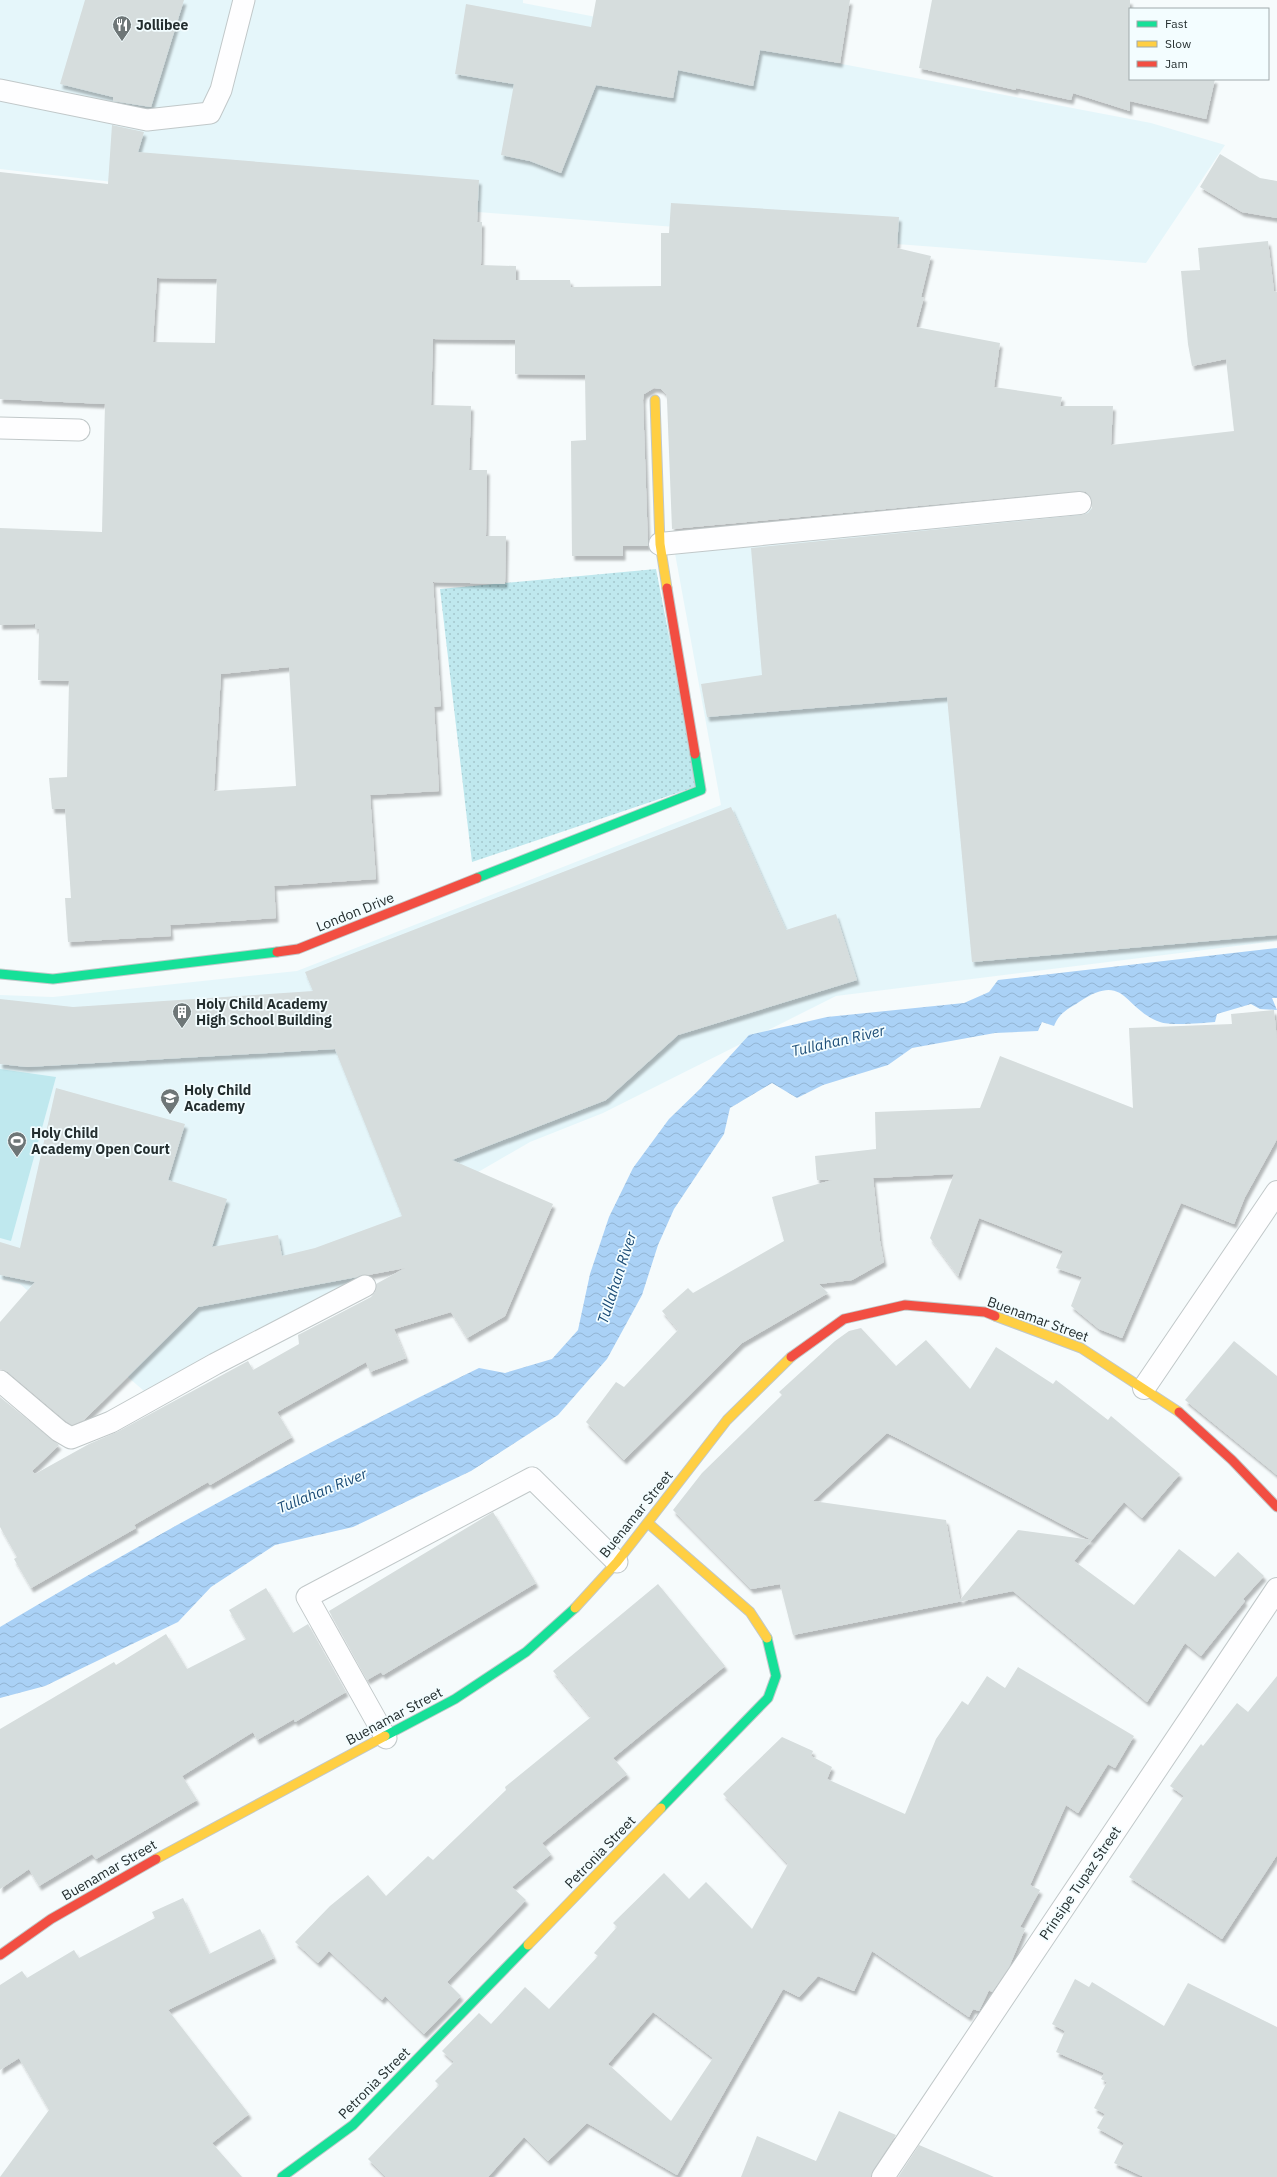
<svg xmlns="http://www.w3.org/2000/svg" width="1277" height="2177" font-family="'IBM Plex Sans',sans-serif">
<defs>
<pattern id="grass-dots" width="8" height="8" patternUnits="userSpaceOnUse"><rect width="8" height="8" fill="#bfe8ee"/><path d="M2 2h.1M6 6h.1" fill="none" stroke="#a4c7cc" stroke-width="1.8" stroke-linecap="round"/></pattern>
<pattern id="water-waves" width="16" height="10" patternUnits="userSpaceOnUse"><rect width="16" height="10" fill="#aad1f6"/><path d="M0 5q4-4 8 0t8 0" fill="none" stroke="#92b4d3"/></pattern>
<filter id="shadow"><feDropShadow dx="2.5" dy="4.5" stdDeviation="1" flood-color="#0004"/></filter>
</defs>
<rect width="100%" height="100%" fill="#f6fbfc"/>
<g fill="#e5f6fa">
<path d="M0,0H523V3L1151,123L1225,145L1146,263L165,188L0,169Z"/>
<path d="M1277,491V941L836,996L603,1113L530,1142L387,1225L380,1267L151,1397L20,1284L0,1279V995L53,997L297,971L721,805L674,548Z"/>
</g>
<path fill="url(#grass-dots)" d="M656,569L698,786L472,862L440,589Z"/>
<path fill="#bfe8ee" d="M0,1069L56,1077L11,1241L0,1238Z"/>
<path fill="url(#water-waves)" d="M1277,948V998H1272L1277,1010L1260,1009L1251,1004L1217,1014L1215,1022C1203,1023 1170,1026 1160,1022C1123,1009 1126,971 1079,1002C1067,1010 1060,1012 1054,1026L1042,1022L1038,1031L995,1033L912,1048L888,1065L823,1085L797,1098L772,1083L730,1108L724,1134L674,1209L658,1245L642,1295L607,1359L558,1415L471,1471L353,1527L275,1545L211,1587L178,1622L45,1686L0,1698V1627C156,1534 316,1447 479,1368L505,1373L552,1359L578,1330L590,1274L609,1217L633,1168L669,1119L701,1088L749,1035L827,1017L964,1003L989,992L998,980Z"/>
<g fill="#d6dddd" fill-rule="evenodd" filter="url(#shadow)">
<path d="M85,0H184L151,107L113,101V97L60,84Z"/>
<path d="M596,0H850L840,63L760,50L753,86L678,70L673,98L596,85L561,173L530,161L501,155L514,84L455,74L466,4L591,27Z"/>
<path d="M932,0H1130V79H1215L1206,119L1130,101V111L1073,93L1071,100L1016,88V90L919,68Z"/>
<path d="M112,125L144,132L138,152L479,180L477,222H482L481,265L516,266V280H570L571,287L661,286V233H669L671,203L899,217L897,248L931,256L921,297H924L916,327L1000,343L994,387L1062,397L1060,406H1113L1111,445L1234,431L1226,359L1192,366L1188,344L1181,271L1200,270L1198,248L1268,241L1274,291L1277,292V935L972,962L947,697L707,717L701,684L762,675L751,548L1081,515L1088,513L1092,508L1090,496L1086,492L1079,491L672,529L667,400L666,394L661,389L654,388L644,394L643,400L648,546H623V556H572L571,441L586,440L585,375L515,374V340L433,339L431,405L471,406L469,470H487L486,536H506L505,584L433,582L441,706L434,707L439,791L370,795L376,879L274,886L276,918L170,925L171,936L68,942L65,898H71L65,809H52L49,778L67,777L69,681L38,680L39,629H35V624L0,625V528L102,532L105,404L0,399V172L108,184ZM157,278L217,279L215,343L153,342ZM289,667L296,786L214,791L221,674Z"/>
<path d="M1220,154L1260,178L1277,181V218L1242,212L1200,187Z"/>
<path d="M731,807L786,930L836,914L857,980L678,1035L606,1100L452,1160L553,1204L505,1316L467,1338L451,1312L394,1329L406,1358L370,1372L366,1362L277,1412L292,1437L210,1485L208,1482L134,1525L136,1528L31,1588L14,1559L17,1557L0,1527V1397L59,1445L32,1471L35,1474L89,1444L117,1432L248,1361L253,1370L299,1344L298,1335L371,1297L375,1292L376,1284L405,1268L198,1307L84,1420L72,1425L66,1421L8,1372L0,1369V1322L35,1282L0,1275V1242L20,1248L56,1088L185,1124L168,1180L227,1199L212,1247L278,1235L282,1256L315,1248L402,1216L335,1049L27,1067L0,1064V999L73,1007L313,991L305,972Z"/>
<path d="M1274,1010L1277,1040V1139L1245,1197L1234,1224L1181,1203L1122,1338L1099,1329L1071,1306L1082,1277L1056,1268L1063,1251L979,1218L958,1276L930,1238L954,1174L873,1178L880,1241L884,1262L852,1280L819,1284L828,1293L742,1343L624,1460L586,1422L616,1382L624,1387L678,1330L662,1311L688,1288L693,1293L784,1241L772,1197L832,1180H817L815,1156L876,1149L875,1112L980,1108L1000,1056L1133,1108L1129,1028L1232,1024L1231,1014Z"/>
<path d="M861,1328L896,1366L926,1340L970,1389L996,1347L1053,1384L1056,1380L1108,1420L1111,1416L1180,1474L1142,1518L1124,1502L1074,1561L1134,1605L1179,1549L1215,1577L1238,1552L1264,1576L1243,1599L1245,1601L1201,1656L1185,1643L1147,1702L1013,1591L793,1635L780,1584L751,1589L673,1510L702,1473L782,1395L779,1392L835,1341L849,1331ZM887,1433L907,1443L1092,1540L1018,1530L960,1600L946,1520L813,1501Z"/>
<path d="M1234,1341L1277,1376V1475L1185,1400Z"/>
<path d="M493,1512L536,1583L383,1675L381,1672L367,1680L329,1611Z"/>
<path d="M658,1584L725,1666L613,1758L627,1774L542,1843L551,1854L512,1887L526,1900L447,1982L461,1996L424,2034L385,1996L382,2000L329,1951L318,1963L295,1942L330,1906L368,1875L386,1896L428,1856L433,1860L506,1790L505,1787L591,1717L553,1671Z"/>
<path d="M266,1588L293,1633L308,1624L346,1692L295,1722L294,1719L257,1740L253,1732L182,1776L197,1800L96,1859L92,1854L39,1886L29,1869L0,1889V1729L114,1662L116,1665L166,1634L187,1669L246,1639L229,1610Z"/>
<path d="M1018,1667L1134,1736L1115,1768L1108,1764L1078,1813L1066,1805L1030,1885L1040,1890L1020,1927L1025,1929L1009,1967L992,1992L989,1990L979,2011L973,2009L969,2017L872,1951L854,1991L818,1976L799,1997L783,1989L677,2175L587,2123L548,2161L524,2137L488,2177H386L368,2159L439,2085L435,2081L454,2062L442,2051L479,2013L491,2024L525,1987L549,2009L598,1956L594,1953L617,1927L613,1923L664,1873L689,1899L706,1882L752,1929L788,1864L723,1794L782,1737L813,1751L811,1756L832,1767L827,1779L905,1814L936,1739L962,1701L968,1705L987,1676L1005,1688ZM653,2012L713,2058L671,2121L608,2064Z"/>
<path d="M1277,1676V1855L1222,1939L1129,1877L1184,1796L1170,1786L1201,1744L1203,1746L1237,1703L1248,1712Z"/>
<path d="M183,1898L209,1954L260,1929L274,1958L168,2010L249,2114L212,2143L242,2177H0L49,2110L19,2058L0,2070V1985L22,1971L27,1978L74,1950L79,1958L155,1918L152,1912Z"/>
<path d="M1075,1979L1089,1987L1092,1982L1164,2026L1188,1983L1277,2027V2177H1144L1114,2163L1124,2143L1097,2128L1105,2114L1094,2108L1107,2082L1101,2079L1104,2073L1056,2052L1065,2031L1052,2024Z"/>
<path d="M839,2111L896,2135L873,2170L871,2177H741L757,2136L816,2161Z"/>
<path d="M919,2145L994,2177H898Z"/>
</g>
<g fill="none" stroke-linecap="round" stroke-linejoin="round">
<g stroke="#c1c8c9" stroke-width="23">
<g id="lane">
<path d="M0,90L147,120L210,113L221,90L244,0"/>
<path d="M0,428L79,430"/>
<path d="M0,1381L59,1431L71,1438L111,1422L215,1364L365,1286"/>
<path d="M386,1738L307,1597L532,1478L617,1562"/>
</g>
</g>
<g stroke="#c1c8c9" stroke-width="24">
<g id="street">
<path d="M660,544L1080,503"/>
<path d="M1144,1388L1277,1192"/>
<path d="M883,2177L1277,1589"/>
</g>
</g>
<g stroke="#c1c8c9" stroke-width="11">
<g id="fast">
<path d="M477,878L701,790L695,754"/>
<path d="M0,974L53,979L277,952"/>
<path d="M385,1736L455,1699L526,1652L575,1608"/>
<path d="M661,1808L768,1698L776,1676L767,1638"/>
<path d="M282,2177L353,2125L528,1945"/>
</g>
</g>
<g stroke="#c1c8c9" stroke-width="11">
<g id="slow">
<path d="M655,400L660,544L667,588"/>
<path d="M995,1316L1081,1348L1179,1412"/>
<path d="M648,1523L750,1612L767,1638"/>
<path d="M575,1608L617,1562L727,1420L791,1357"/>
<path d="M156,1859L385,1736"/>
<path d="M528,1945L661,1808"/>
</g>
</g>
<g stroke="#c1c8c9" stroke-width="11">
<g id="jam">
<path d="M667,588L695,754"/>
<path d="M277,952L298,949L477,878"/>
<path d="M791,1357L844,1319L905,1305L985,1312L995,1316"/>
<path d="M1179,1412L1232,1460L1277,1507"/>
<path d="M0,1955L51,1919L156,1859"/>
</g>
</g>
<use href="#lane" stroke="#fefeff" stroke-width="21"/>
<use href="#street" stroke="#fefeff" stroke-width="22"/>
<use href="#fast" stroke="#16e098" stroke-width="9"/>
<use href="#slow" stroke="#ffcf43" stroke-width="9"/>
<use href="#jam" stroke="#f24e42" stroke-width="9"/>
</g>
<defs>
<g id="restaurant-pin" transform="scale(1)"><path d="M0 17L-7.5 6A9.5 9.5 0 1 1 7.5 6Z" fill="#6e7677" stroke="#f3fdff"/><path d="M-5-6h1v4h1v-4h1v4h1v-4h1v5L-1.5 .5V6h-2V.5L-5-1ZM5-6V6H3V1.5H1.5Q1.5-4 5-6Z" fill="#fff"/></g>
<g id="building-pin" transform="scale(1)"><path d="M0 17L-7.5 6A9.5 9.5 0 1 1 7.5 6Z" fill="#6e7677" stroke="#f3fdff"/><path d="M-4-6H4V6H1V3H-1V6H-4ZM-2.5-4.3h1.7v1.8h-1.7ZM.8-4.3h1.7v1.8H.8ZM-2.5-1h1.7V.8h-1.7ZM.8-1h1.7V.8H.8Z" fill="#fff"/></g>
<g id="school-pin" transform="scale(1)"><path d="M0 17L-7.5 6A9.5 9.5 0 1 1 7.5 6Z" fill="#6e7677" stroke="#f3fdff"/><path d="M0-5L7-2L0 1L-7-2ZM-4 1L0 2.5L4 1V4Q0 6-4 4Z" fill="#fff"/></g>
<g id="stadium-pin" transform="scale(1)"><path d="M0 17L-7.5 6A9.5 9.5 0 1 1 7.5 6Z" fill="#6e7677" stroke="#f3fdff"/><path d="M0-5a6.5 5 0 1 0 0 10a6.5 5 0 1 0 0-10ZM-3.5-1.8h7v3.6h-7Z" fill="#fff"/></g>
</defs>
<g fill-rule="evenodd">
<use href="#restaurant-pin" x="122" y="25"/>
<use href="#building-pin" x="182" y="1012"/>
<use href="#school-pin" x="170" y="1098"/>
<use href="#stadium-pin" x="17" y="1141"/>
</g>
<g text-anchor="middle" stroke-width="3.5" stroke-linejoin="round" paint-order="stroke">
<g font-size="14" font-weight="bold" fill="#242e2f" stroke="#f3fdff" text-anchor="start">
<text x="136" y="30">Jollibee</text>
<text x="196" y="1009">Holy Child Academy<tspan x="196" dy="16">High School Building</tspan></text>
<text x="184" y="1095">Holy Child<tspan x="184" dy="16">Academy</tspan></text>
<text x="31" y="1138">Holy Child<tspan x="31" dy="16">Academy Open Court</tspan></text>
</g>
<g font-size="14" fill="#242e2f" stroke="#f3fdff">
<text transform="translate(355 912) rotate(-22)" y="5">London Drive</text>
<text transform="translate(1038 1319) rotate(20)" y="5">Buenamar Street</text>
<text transform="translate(636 1514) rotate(-51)" y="5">Buenamar Street</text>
<text transform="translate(394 1716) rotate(-28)" y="5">Buenamar Street</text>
<text transform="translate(600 1852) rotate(-46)" y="5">Petronia Street</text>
<text transform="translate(109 1870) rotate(-30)" y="5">Buenamar Street</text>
<text transform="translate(1080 1883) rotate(-56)" y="5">Prinsipe Tupaz Street</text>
<text transform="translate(374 2083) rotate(-45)" y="5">Petronia Street</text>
</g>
<g font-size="15" font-style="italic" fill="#1a4b76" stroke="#f3fdff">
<text transform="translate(838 1041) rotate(-13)" y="5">Tullahan River</text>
<text transform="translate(617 1278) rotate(-72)" y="5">Tullahan River</text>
<text transform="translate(322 1491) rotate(-22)" y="5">Tullahan River</text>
</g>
</g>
<rect x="1129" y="8" width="140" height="72" fill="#f3fdff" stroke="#a0aaac"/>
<rect x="1137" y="21" width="20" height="6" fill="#16e098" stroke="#a0aaac"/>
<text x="1165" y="28" font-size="12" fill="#242e2f">Fast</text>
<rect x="1137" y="41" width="20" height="6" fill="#ffcf43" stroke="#a0aaac"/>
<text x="1165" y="48" font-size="12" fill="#242e2f">Slow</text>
<rect x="1137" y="61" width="20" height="6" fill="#f24e42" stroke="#a0aaac"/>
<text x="1165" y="68" font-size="12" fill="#242e2f">Jam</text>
</svg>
